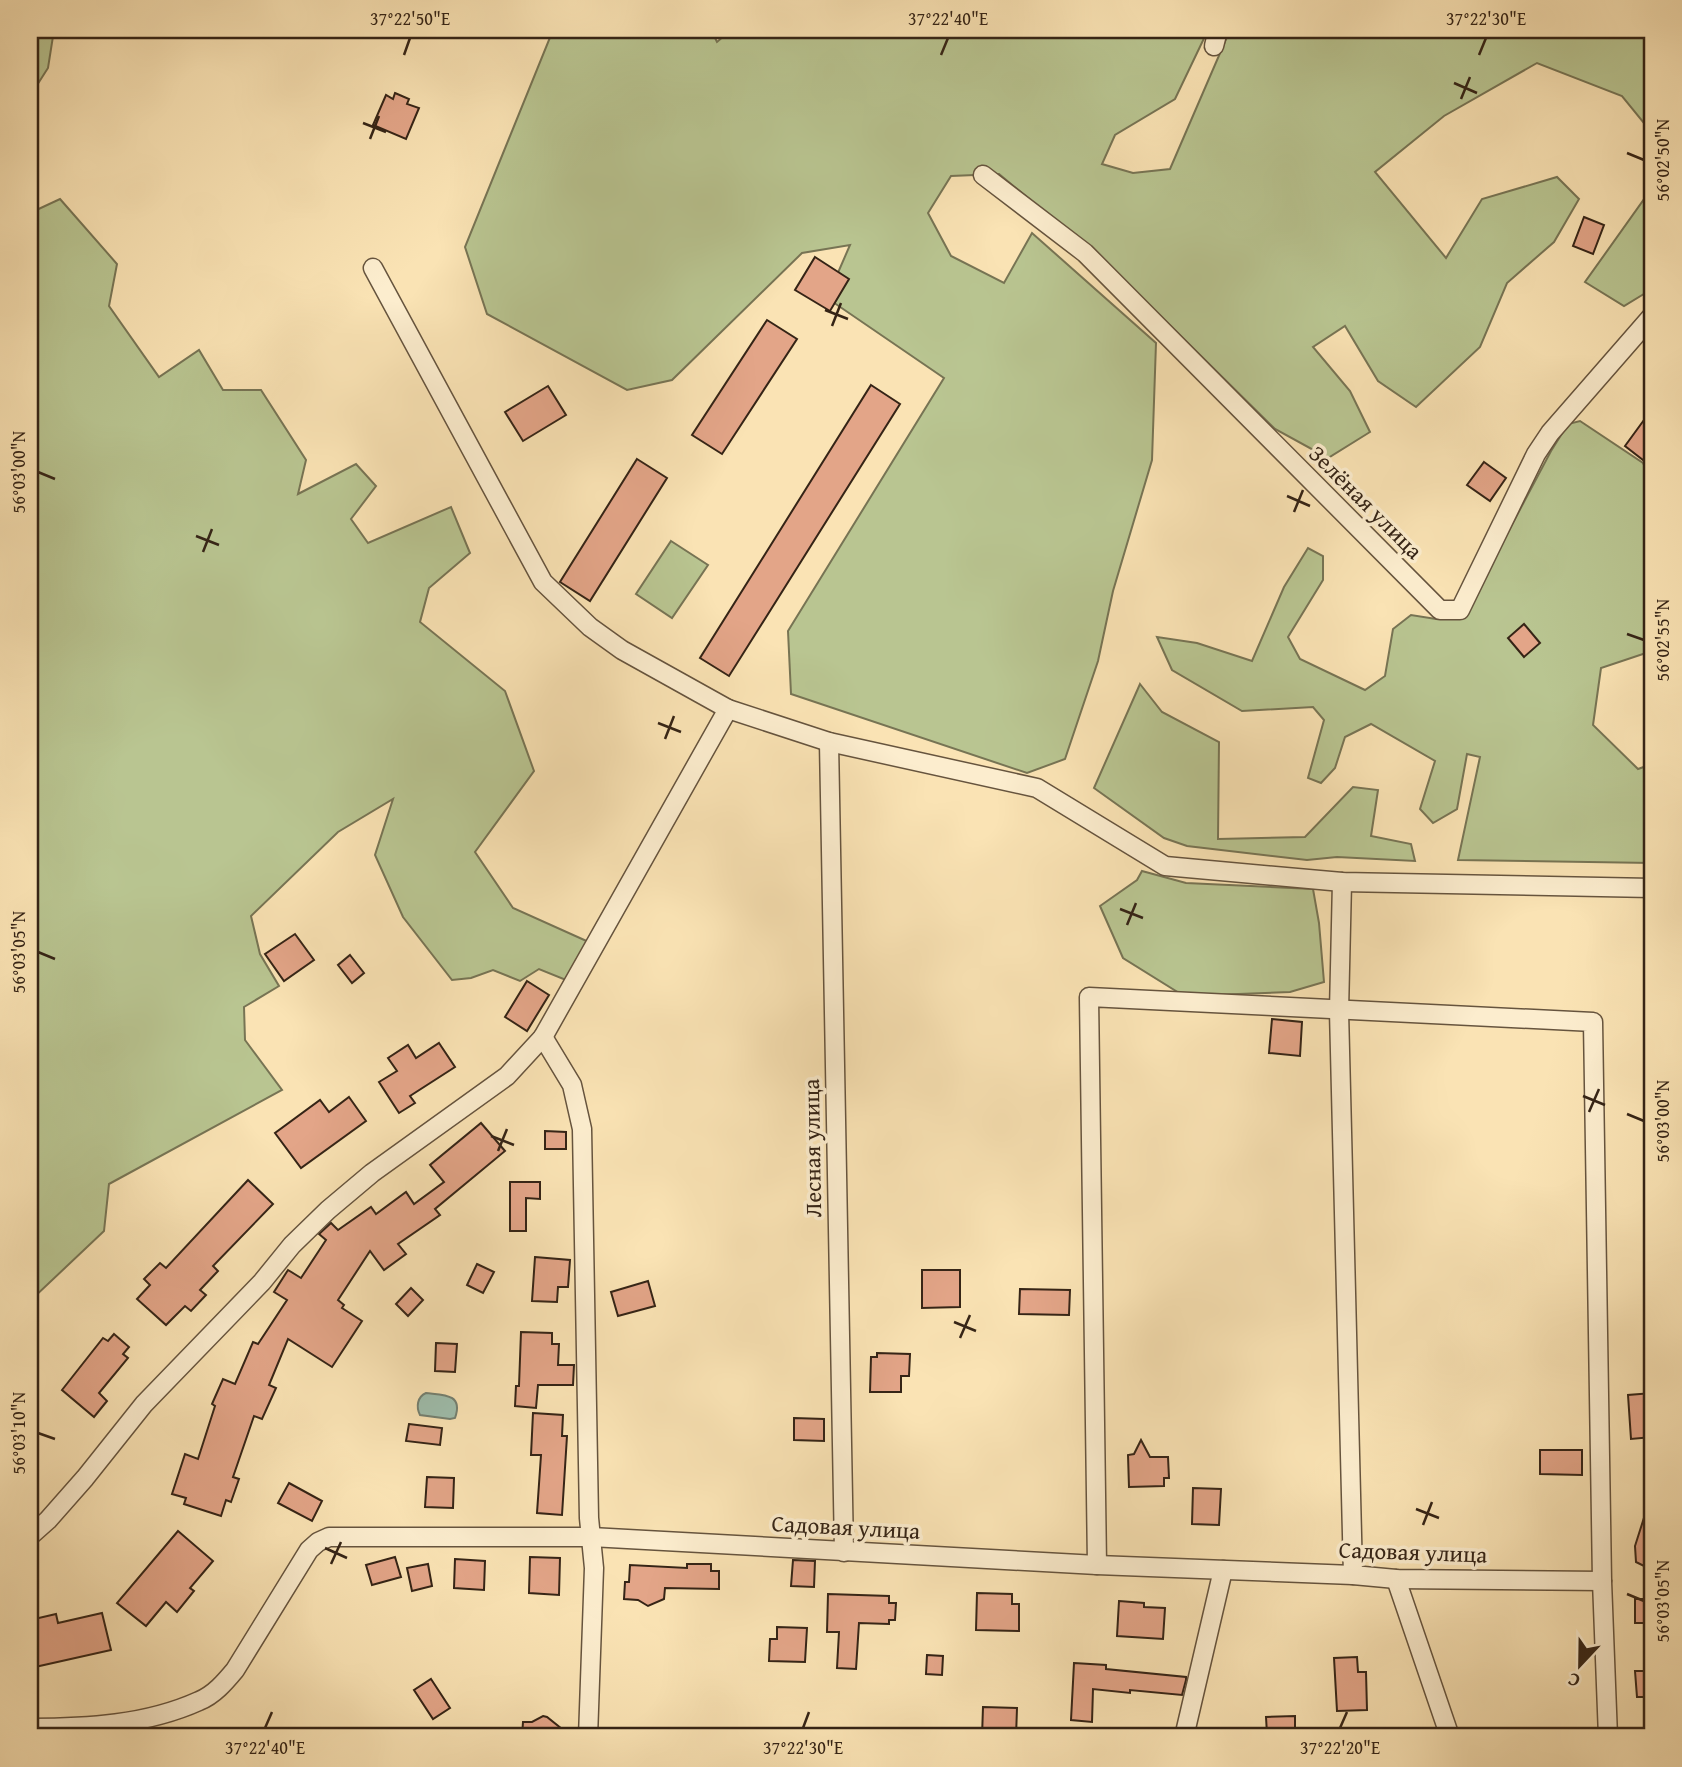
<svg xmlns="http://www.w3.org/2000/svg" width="1682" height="1767" font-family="'Gentium Book Plus',serif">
<rect width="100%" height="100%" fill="#fae3b4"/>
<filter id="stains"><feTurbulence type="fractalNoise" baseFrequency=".00286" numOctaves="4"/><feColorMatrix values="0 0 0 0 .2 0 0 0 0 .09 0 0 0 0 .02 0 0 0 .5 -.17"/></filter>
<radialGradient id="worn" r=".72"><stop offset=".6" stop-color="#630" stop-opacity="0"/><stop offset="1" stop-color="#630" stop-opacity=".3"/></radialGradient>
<g fill="#b9c591" stroke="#777454" stroke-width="2">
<path d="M30,30H54L48,68L30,96Z"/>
<path d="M553,30H711L717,42L731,30H1208L1175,99L1115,135L1102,164L1133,173L1170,169L1230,30H1652V133L1622,96L1537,63L1444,116L1375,172L1446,258L1482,199L1557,177L1579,199L1554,242L1507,283L1480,347L1416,407L1378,381L1345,326L1313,347L1350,391L1370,432L1328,458L1275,429L1110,266L999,174L951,176L928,213L951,256L1004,283L1032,233L1156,343L1152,460L1113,591L1098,661L1065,759L1027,773L791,694L788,631L944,378L827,298L850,245L802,253L672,380L627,390L487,314L465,247Z"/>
<path d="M1652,188V289L1624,306L1585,282Z"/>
<path d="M60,199L117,264L109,306L159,377L199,350L223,390H261L306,460L298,494L356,464L376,486L351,519L368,543L451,507L470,553L429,588L420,622L505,691L534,771L475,852L513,908L591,943L566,980L539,969L520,981L493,970L471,978L452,980L403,917L375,855L393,799L338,832L251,916L260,954L279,986L244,1007L245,1040L282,1090L109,1184L104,1231L30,1301V213Z"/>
<path d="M1580,421L1643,463L1652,480V651L1601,668L1593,725L1638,769L1652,764V863L1458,860L1480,757L1467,754L1457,809L1433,823L1420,809L1435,761L1371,724L1345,737L1335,768L1321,783L1308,778L1324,720L1313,707L1242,711L1172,670L1157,637L1197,643L1252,661L1284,587L1308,548L1323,556V580L1288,637L1300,659L1365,690L1385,676L1393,629L1411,615L1436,619L1463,617L1551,451L1568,424Z"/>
<path d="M671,541L708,565L672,618L636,594Z"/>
<path d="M1140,684L1162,712L1219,742L1218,839L1305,837L1353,787L1378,790L1371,836L1411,844L1415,861L1337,857L1307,860L1187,846L1164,838L1094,788Z"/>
<path d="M1142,871L1186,883L1313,889L1319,923L1324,982L1290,992L1184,996L1123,958L1100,906L1137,880Z"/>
</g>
<path fill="#9ebead" stroke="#748071" stroke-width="2" d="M426,1393C442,1395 464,1393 455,1418L450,1419L420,1415C416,1407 417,1397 426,1393Z"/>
<g fill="#e3a588" stroke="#352416" stroke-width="2">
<path d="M395,93L409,99L407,104L419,108L406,139L373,125L386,95L393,99Z"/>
<path d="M1584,217L1604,225L1593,254L1573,246Z"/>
<path d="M815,257L849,279L830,311L795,290Z"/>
<path d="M767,320L797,339L722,454L692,435Z"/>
<path d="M871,385L900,404L729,676L700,658Z"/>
<path d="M548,386L566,415L523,441L505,412Z"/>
<path d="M1652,409V467L1625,446Z"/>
<path d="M637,459L667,478L590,601L560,582Z"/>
<path d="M1484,462L1506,478L1490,501L1467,485Z"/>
<path d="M1524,624L1540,643L1524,657L1508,638Z"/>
<path d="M295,934L314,960L284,981L265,954Z"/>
<path d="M350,955L364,973L352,983L338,965Z"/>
<path d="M527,981L549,995L527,1031L505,1017Z"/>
<path d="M1272,1019L1302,1022L1300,1056L1269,1053Z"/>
<path d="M439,1043L455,1067L410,1096L415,1103L399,1113L379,1082L397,1071L388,1058L408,1045L416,1058Z"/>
<path d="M349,1097L366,1121L301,1168L275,1133L320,1100L329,1112Z"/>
<path d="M481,1123L505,1151L435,1209L440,1215L398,1244L406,1254L384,1270L370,1251L338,1300L344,1305L342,1308L362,1321L332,1367L288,1339L269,1385L276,1388L262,1419L254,1416L233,1477L239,1479L231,1502L226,1500L221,1516L184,1504L186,1498L172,1494L185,1454L198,1459L215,1406L212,1404L223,1379L235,1384L253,1342L258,1344L287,1300L274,1292L288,1270L301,1278L326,1240L319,1234L331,1223L338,1230L371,1207L376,1214L406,1192L414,1204L444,1182L430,1165Z"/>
<path d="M545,1131L566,1132V1149H545Z"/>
<path d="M248,1180L273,1204L213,1266L218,1271L200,1290L206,1295L191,1311L185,1306L166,1325L137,1299L150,1285L144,1279L160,1263L166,1268Z"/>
<path d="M510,1182H540V1199L526,1198V1231H510Z"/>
<path d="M535,1257L570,1260L568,1287H558L557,1302L532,1301Z"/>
<path d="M477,1264L494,1272L483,1293L467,1285Z"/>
<path d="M922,1270H960V1307L922,1308Z"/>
<path d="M648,1281L655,1306L618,1316L611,1292Z"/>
<path d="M411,1288L423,1300L408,1316L396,1304Z"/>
<path d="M1020,1289L1070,1290L1069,1315L1019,1314Z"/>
<path d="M521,1332L552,1333V1344H559L558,1365H574L573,1385H538L536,1408L515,1406L516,1386H519Z"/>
<path d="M114,1334L129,1347L123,1354L128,1358L99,1393L107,1401L94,1417L62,1390L103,1338L108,1341Z"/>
<path d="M436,1343L457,1344L455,1372L435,1371Z"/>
<path d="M877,1353L910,1354L909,1376H901V1392H870L871,1357H877Z"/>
<path d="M1652,1393V1437L1631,1439L1628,1395Z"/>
<path d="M533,1413L563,1415L562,1436H567L562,1515L537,1513L541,1455H531Z"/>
<path d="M794,1418L824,1419V1441L794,1440Z"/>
<path d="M409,1424L442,1428L440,1445L406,1441Z"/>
<path d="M1141,1440L1150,1457H1168L1169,1478H1164V1486L1129,1487L1128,1455L1134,1454Z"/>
<path d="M1540,1450H1582V1475L1540,1474Z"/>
<path d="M427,1477L454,1478L453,1508L425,1507Z"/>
<path d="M289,1483L322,1501L312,1521L278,1503Z"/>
<path d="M1193,1488L1221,1489L1219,1525L1192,1524Z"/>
<path d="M1649,1502H1652V1570L1636,1562L1635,1546Z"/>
<path d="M178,1531L213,1561L190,1588L194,1591L177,1612L166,1602L146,1626L117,1603Z"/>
<path d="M395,1557L401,1577L372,1585L366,1565Z"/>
<path d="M530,1557L560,1558L559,1595L529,1593Z"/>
<path d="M455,1559L485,1561L484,1590L454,1588Z"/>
<path d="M793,1560L815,1561L814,1587L791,1586Z"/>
<path d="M428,1564L432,1586L412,1591L407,1568Z"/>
<path d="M687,1564H711V1571H719V1589L665,1588L664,1599L648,1606L638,1600L624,1599L625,1582H629L630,1565L687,1568Z"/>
<path d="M977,1593L1012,1594V1604H1019V1631L976,1630Z"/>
<path d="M828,1594L889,1596V1603H896L895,1620H889V1624L859,1623L856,1669L837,1668L839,1632H827Z"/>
<rect x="1635" y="1599" width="17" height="24"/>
<path d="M1119,1601L1144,1603V1607L1165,1608L1163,1639L1117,1636Z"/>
<path d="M102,1613L111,1650L35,1667L30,1646V1620L56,1614L58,1623Z"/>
<path d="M777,1627L807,1628L805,1662L769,1661L770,1639H777Z"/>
<path d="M927,1655L943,1656L942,1675L926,1674Z"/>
<path d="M1357,1657L1358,1672H1366L1367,1710L1337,1711L1334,1658Z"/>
<path d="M1074,1663L1106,1665V1669L1186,1677V1680L1182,1695L1130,1690V1693L1093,1689L1092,1722L1071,1720Z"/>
<path d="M1635,1671H1652V1697H1637Z"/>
<path d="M431,1679L450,1708L433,1719L414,1690Z"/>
<path d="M983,1707L1017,1708L1016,1737H982Z"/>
<path d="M543,1716L547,1717L572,1737H522L523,1722H532Z"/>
<path d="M1295,1716V1733L1267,1734L1266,1717Z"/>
</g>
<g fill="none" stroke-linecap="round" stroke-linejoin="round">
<g stroke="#66543e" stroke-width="21">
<g id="street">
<path d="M1214,46L1218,30"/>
<path d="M983,175L1085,253L1440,610H1460L1536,454L1550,433L1652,316"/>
<path d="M373,268L543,582L590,627L622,650L728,709L829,742L1037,788L1165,866L1342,882L1652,888"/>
<path d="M829,742L844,1552"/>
<path d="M1342,882L1339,1011L1353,1575"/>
<path d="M543,1037L572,1085L582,1129L589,1518L594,1568L588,1737"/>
<path d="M30,1536L48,1520L85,1478L144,1404L262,1282L292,1245L328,1210L372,1173L507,1076L543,1037L728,709"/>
<path d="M1097,1565L1089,997L1593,1022L1602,1581L1608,1737"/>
<path d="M1396,1579L1450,1737"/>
<path d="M30,1728C86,1728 146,1725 199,1701C214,1695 225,1682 235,1670L309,1550L318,1542L329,1537H591L1097,1565L1353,1575L1396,1579L1602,1581"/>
<path d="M1184,1737L1223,1570"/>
</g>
</g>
<use href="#street" stroke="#fcedce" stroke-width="18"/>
</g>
<path fill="none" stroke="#352416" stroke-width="2.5" d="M404,55L410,38M941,55L948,38M1479,55L1486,38M1454,83L1477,93M1461,99L1470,77M363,123L386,132M370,139L379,116M1627,153L1644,160M825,310L848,319M832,326L841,303M38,472L55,479M1287,496L1310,506M1294,512L1303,490M196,536L219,545M203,552L212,529M1627,634L1644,640M658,723L681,732M665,739L674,716M1120,909L1143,918M1127,925L1136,903M38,952L55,959M1583,1096L1605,1105M1589,1112L1599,1089M1627,1114L1644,1121M491,1136L514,1145M498,1151L507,1129M954,1322L976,1331M960,1338L970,1315M38,1433L55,1439M1416,1509L1439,1518M1423,1525L1432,1502M325,1548L347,1558M331,1564L341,1542M1627,1594L1644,1601M265,1728L272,1712M803,1728L809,1712M1340,1728L1347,1712"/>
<g text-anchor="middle" stroke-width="7" stroke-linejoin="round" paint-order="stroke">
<g font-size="23" fill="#352416" stroke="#fcedce">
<text transform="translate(1366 502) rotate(45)" y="8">Зелёная улица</text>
<text transform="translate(812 1148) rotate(-91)" y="8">Лесная улица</text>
<text transform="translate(846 1527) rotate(3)" y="8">Садовая улица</text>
<text transform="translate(1413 1552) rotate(2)" y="8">Садовая улица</text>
</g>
</g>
<rect width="1682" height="1767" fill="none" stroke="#fae3b4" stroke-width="77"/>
<g transform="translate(1580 1665) rotate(202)" stroke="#fcedce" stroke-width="5" paint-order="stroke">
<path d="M0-5L12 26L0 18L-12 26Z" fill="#352416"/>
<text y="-10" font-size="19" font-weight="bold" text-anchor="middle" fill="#352416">С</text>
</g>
<rect x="38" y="38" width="1606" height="1690" fill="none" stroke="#352416" stroke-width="2.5"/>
<g font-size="18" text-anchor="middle" fill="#352416">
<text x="410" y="25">37°22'50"E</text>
<text x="948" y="25">37°22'40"E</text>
<text x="1486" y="25">37°22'30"E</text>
<text transform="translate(1663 160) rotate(-90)" y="6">56°02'50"N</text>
<text transform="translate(19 472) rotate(-90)" y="6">56°03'00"N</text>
<text transform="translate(1663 640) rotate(-90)" y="6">56°02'55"N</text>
<text transform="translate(19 952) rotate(-90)" y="6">56°03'05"N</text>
<text transform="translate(1663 1121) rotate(-90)" y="6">56°03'00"N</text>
<text transform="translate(19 1433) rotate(-90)" y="6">56°03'10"N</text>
<text transform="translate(1663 1601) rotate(-90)" y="6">56°03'05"N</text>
<text x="265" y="1754">37°22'40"E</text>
<text x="803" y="1754">37°22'30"E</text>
<text x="1340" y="1754">37°22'20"E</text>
</g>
<rect width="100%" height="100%" filter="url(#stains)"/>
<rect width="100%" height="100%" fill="url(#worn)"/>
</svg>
